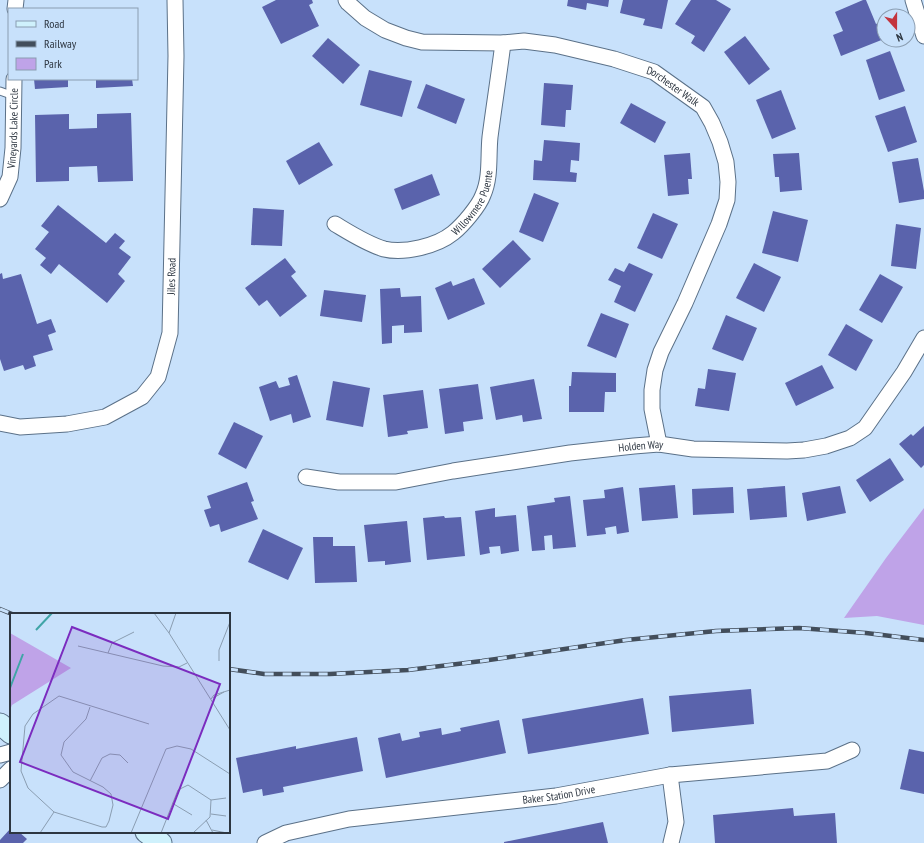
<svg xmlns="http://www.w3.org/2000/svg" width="924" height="843" font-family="'PT Sans Narrow',sans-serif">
<rect width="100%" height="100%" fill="#c8e1fb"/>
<path fill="#bfa3e8" d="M924,508V625L877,616L844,618L886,558Z"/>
<g fill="#5a63ac">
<path d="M276,0H312L313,3L309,5L319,26L281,44L262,7Z"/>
<path d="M568,0H609L608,7L587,3L586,10L567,6Z"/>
<path d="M623,0H668L662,29L643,25L645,19L620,13Z"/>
<path d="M691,0H716L731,9L704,52L691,43L695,36L675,24Z"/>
<path d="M863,0H866L876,24L881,22L884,28V39L841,56L833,35L843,31L835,12Z"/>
<path d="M745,36L770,69L749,85L724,52Z"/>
<path d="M328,38L360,65L343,84L312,56Z"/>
<path d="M890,51L905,91L879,100L866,60Z"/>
<path d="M369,70L412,81L402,117L360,105Z"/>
<path d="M34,79H68V87L35,89Z"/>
<path d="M96,79H132L133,86L96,88Z"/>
<path d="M544,83L573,85L571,110H566L565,127L541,125Z"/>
<path d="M426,84L465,99L456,124L417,108Z"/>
<path d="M781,90L796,129L772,139L756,100Z"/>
<path d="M631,103L666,122L655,143L620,123Z"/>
<path d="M905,106L917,142L888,152L875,116Z"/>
<path d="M131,113L133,181L98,182L97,166L69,167V181L36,182L35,115L69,114V129L97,128V114Z"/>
<path d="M544,140L580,143L579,161L571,160L570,172L577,173L576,182L533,180L534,160L542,161Z"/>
<path d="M319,142L333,165L299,185L286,161Z"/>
<path d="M690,153L692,179H688L689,194L668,196L664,155Z"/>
<path d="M799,153L802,190L780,192L779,177H775L773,154Z"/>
<path d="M918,158L924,191V199L899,203L892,162Z"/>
<path d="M432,174L440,195L402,210L394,189Z"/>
<path d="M534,193L559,203L543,242L519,232Z"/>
<path d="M58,205L106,243L115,233L125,241L119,248L131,257L118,274L125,281L107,303L59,264L51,274L40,265L46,258L35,249L49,232L41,226Z"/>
<path d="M253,208L284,210L282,246L251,245Z"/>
<path d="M773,211L808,220L798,262L762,253Z"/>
<path d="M653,213L678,224L662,259L637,248Z"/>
<path d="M896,224L921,228L916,269L891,266Z"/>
<path d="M513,240L531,259L500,288L482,269Z"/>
<path d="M285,258L296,272L291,276L307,296L280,317L267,300L259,306L245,288Z"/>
<path d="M629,263L653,274L635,312L614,302L621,286L608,280L615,268L624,272Z"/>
<path d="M754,263L781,277L764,312L736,298Z"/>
<path d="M2,273L3,279L21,274L37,324L51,319L56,332L48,335L53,350L33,356L36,366L25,370L23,365L4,371L0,359V274Z"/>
<path d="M880,274L903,287L882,323L859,310Z"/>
<path d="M474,278L485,304L448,320L435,288L451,281L453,286Z"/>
<path d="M400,288L401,297L421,296L422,332L404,333V325L392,326V343L382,344L380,289Z"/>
<path d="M324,290L366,295L362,322L320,316Z"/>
<path d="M601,313L629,324L616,358L587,346Z"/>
<path d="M726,315L757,328L743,361L712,349Z"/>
<path d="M846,324L873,340L856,371L828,355Z"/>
<path d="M822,365L834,388L796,406L785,383Z"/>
<path d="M708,369L736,373L729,411L695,406L698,388L705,389Z"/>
<path d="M572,372L616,373V392H605L604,412H569V386H571Z"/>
<path d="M297,375L311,417L293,423L291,414L270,421L259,387L276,381L279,388L290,385L288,378Z"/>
<path d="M534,379L542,419L523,422L522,415L496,420L490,387Z"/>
<path d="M333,381L370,388L363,427L326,420Z"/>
<path d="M478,384L483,419L463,422L464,431L445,434L439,389Z"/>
<path d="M423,390L428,428L407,431L408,434L388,437L383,395Z"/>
<path d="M234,422L263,436L246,469L218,454Z"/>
<path d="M924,426V465L921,468L899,444L911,434L913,436Z"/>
<path d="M890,458L904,480L870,502L856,480Z"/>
<path d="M247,482L254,501L251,502L258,519L221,532L219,524L210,527L204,510L211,508L207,496Z"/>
<path d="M675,485L678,518L642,521L639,488Z"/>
<path d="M785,486L787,517L750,520L747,489Z"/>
<path d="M840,486L846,513L807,521L802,493Z"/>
<path d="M623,487L629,532L617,534L616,526L605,528L606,534L587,536L583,500L605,498L604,490Z"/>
<path d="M733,487L734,513L693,515L692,489Z"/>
<path d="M570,496L576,547L553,549L552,535L544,536L545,550L532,551L527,506L555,502L554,498Z"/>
<path d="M495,508V517L516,515L519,551L501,554L500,546L489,547L490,553L480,555L475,511Z"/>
<path d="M444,516L445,518L461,517L465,556L427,560L423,518Z"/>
<path d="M407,521L411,562L385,565V561L368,562L364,525Z"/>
<path d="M263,529L303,548L288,580L248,562Z"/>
<path d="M313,537H333V546H355L357,582L315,583Z"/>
<path d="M751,689L754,724L672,732L669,696Z"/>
<path d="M643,698L649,734L528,754L522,719Z"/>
<path d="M499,720L506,753L386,778L378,738L400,733L402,741L420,737L419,732L441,728L442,735L461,731L460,728Z"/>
<path d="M357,737L363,771L283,787L284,792L263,796L262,789L243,793L236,758L296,746V749Z"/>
<path d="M909,749L924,752V794L900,789Z"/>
<path d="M793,808L794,816L835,813L837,843H715L713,815Z"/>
<path d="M603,822L608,843H504V842Z"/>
<path d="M11,828V832H19L27,839L23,843H0V840Z"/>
</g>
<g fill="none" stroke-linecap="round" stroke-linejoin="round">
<g stroke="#5b7188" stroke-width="9">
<path id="service" d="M0,91L14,96"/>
</g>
<g stroke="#5b7188" stroke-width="17">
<g id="minor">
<path id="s1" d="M346,0L348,3L365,18L385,30L406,38L422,42L503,43L524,41L555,45L614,59L654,72L703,107L712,123L720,142L726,162L728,182L727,200L719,224L685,303L661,352L655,370L652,390V409L659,444"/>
<path d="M913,0L924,36"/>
<path d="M15,9L16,0"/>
<path id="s2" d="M0,199L10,177L13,148L14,79"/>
<path id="s3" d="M335,224C350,233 367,244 384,249C404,254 437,246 453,233C463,225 479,206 483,195C491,177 488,156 490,137C494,106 499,75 503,43"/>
<path id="s4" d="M0,423L20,427L67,424L105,417L142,397L158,377L170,333L176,56L175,0"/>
<path id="s5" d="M306,477L339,482H396L453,471L570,453L634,446L659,444L693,449L787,451L804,450L826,446L850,438L865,428L904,372L924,338"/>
<path d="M0,755L11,752"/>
<path d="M670,775L676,822L671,843"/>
<path d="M0,780L11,769"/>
<path id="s6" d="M265,843L286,833L349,819L556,796L670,775L827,761L852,750"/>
</g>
</g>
<g stroke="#5b7188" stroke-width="23">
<g id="secondary">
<path d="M0,724L11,733"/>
<path d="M146,832L161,843"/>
</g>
</g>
<use href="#service" stroke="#fff" stroke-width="7"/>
<use href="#minor" stroke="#fff" stroke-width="15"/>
<use href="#secondary" stroke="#cff1fc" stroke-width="21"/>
<g stroke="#434e5b" stroke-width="4.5">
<g id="rail">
<path d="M0,609L12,614"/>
<path d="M229,669L264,674H330L408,670L482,661L626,640L716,631L799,628L866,633L924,640"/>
</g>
</g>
<use href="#rail" stroke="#c8e1fb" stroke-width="3" stroke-dasharray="9" stroke-linecap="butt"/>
</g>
<g text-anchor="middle" stroke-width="4" stroke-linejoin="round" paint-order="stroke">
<g font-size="11" fill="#2d3641" stroke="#c8e1fb">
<text dy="4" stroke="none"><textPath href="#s1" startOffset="348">Dorchester Walk</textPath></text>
<text dy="4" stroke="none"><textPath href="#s2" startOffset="73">Vineyards Lake Circle</textPath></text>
<text dy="4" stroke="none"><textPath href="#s3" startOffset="165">Willowmere Puente</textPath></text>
<text dy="4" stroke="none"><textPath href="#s4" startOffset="276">Jiles Road</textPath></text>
<text dy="4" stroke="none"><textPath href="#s5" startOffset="338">Holden Way</textPath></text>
<text dy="4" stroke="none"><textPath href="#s6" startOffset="299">Baker Station Drive</textPath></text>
</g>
</g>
<g transform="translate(10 613)">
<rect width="220" height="220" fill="#c8e1fb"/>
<path d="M0,20L61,55L2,92L0,97Z" fill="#bfa3e8"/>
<path fill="none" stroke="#40a5a7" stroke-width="2" d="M58,0H74M26,17L42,0M0,75L13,41"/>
<path fill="none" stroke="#8a9db1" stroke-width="1" d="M144,0L159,20L220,117M159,20L166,0M68,33L153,53L169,54L177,50M98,40L102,30L124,19M209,48V37L220,9M203,85L214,79M201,86L204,82L220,77M80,94L76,106L54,129L51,142L63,159L93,174L101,181L103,192L99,208L96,214H92L44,199L18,175L11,158L15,113L23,101L49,83L139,111M80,168L92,145L100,141L110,142L118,150M201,187L216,185M162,190L182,202M201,201L216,203M196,207L203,220M202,217L217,220M30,220L44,199M121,220L156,136L167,133L181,136L220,161M151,220L168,177L178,172L201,187L200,204L183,220"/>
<path fill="#7b2cbf" fill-opacity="0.15" stroke="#7b2cbf" stroke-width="2" d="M62,14L210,71L158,206L10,149Z"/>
<rect width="220" height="220" fill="none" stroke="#2d3641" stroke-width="2"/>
</g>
<rect x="8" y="8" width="130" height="72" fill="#c8e1fb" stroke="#8a9db1"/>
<rect x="16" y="21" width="20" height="6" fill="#cff1fc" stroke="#8a9db1"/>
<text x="44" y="28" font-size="12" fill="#2d3641">Road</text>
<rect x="16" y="41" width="20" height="6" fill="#434e5b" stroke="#8a9db1"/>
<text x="44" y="48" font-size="12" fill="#2d3641">Railway</text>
<rect x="16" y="58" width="20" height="12" fill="#bfa3e8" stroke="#8a9db1"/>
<text x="44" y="68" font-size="12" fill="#2d3641">Park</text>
<g transform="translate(896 28) rotate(159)"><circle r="19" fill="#c8e1fb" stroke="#8a9db1"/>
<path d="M0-3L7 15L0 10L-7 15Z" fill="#c3343e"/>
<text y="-6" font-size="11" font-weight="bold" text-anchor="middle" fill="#2d3641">N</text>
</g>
</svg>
